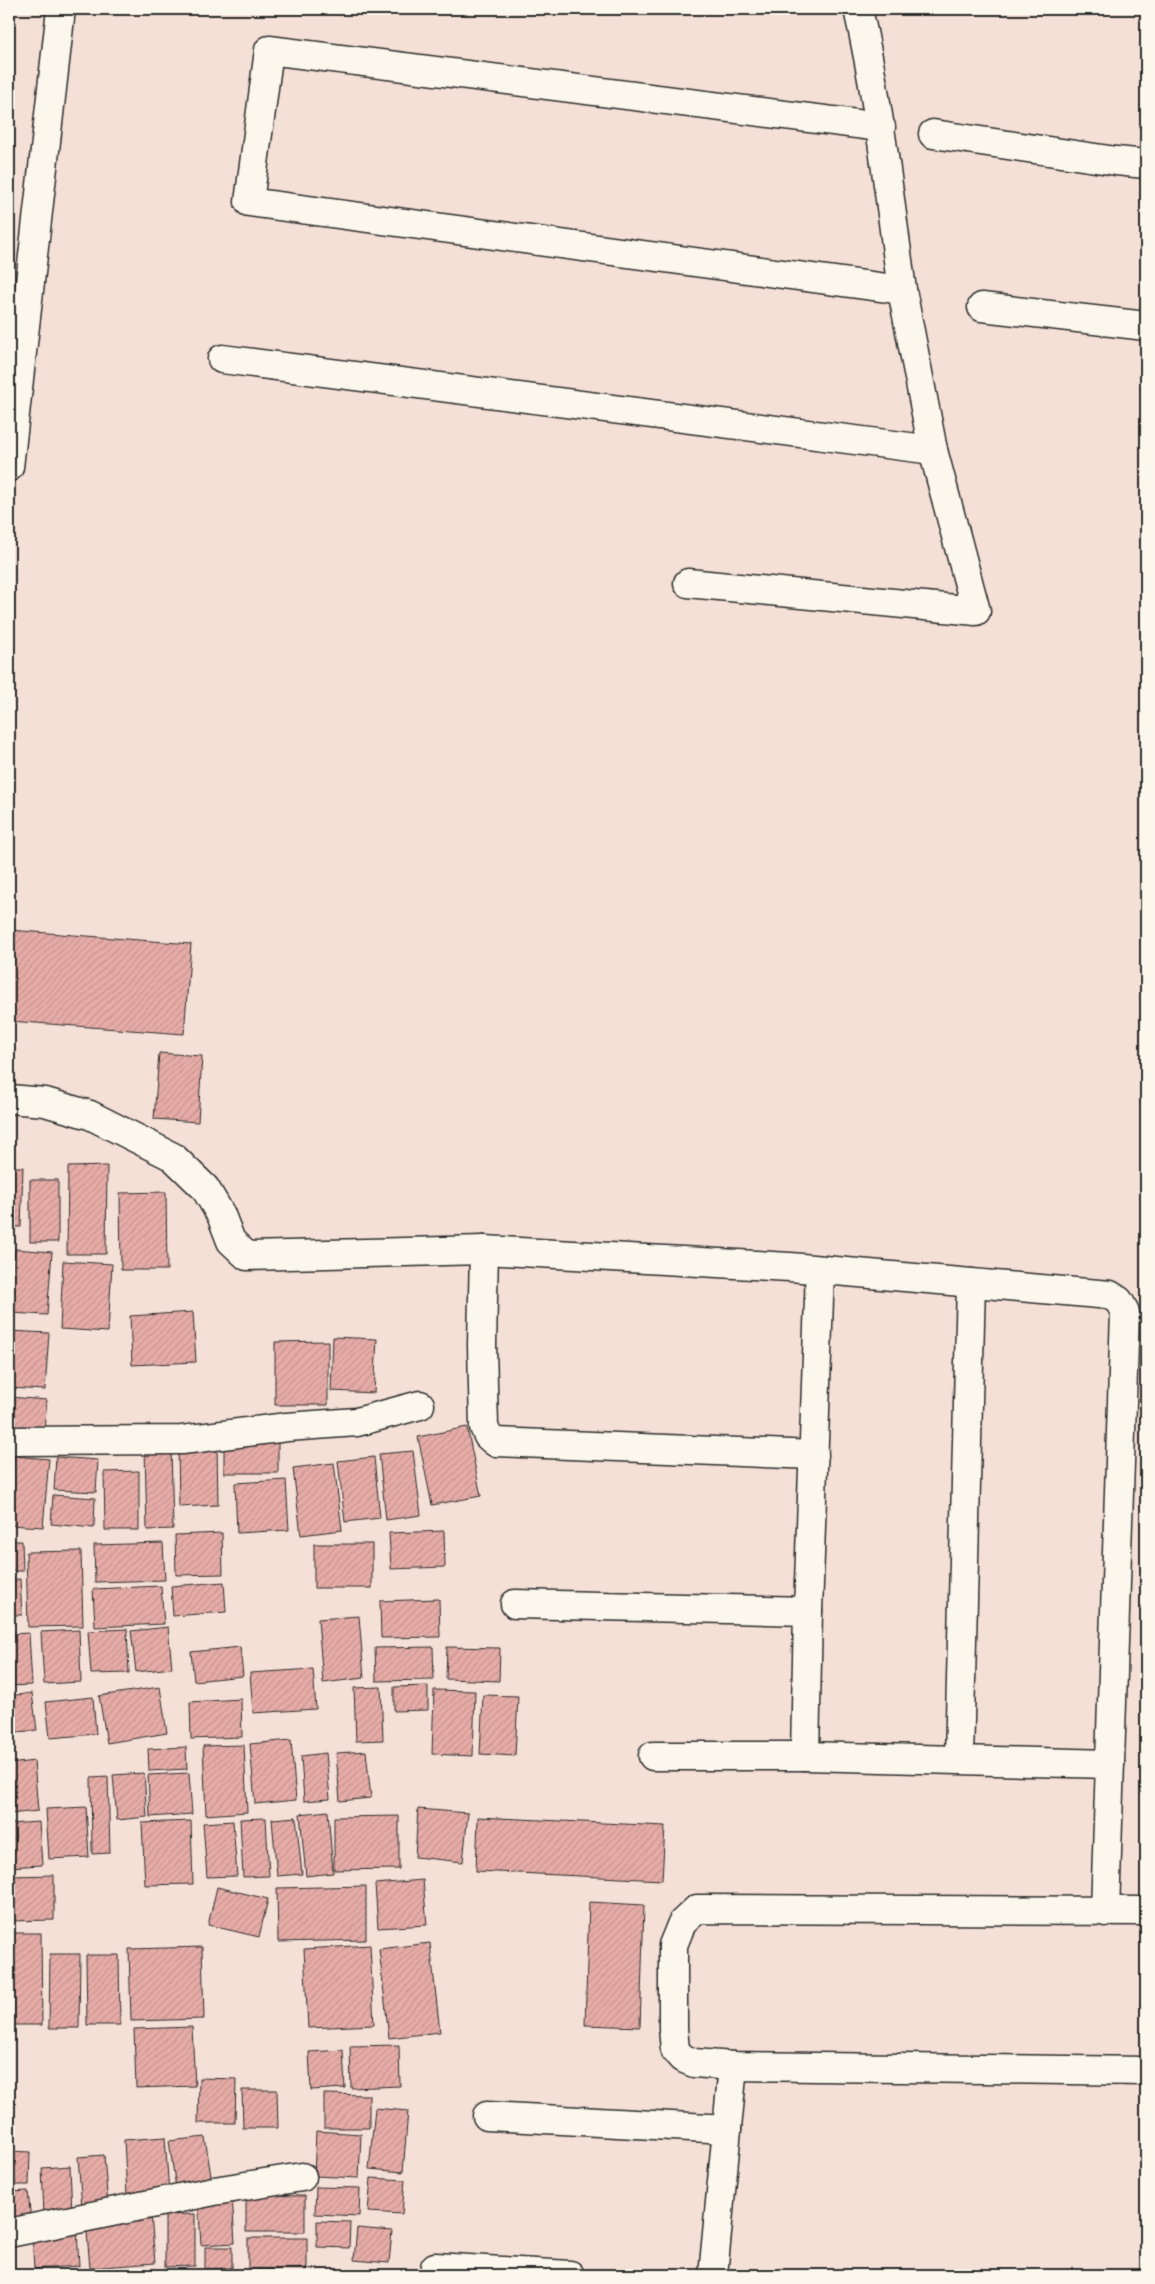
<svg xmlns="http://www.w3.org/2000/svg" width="1155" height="2284" font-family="'Architects Daughter',sans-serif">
<defs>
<pattern id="building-hatch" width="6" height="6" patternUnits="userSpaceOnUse" patternTransform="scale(1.25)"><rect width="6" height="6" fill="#e7aca7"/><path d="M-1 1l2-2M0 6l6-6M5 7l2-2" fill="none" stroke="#c69490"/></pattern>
</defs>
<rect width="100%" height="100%" fill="#f5e0d7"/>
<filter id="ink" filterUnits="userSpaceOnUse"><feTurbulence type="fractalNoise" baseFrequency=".02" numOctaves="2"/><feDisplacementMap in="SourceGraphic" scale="10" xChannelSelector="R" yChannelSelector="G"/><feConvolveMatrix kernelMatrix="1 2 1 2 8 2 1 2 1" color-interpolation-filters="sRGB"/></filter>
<g filter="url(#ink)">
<g fill="url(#building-hatch)" stroke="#2b2b2b">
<path d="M9,930L191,944L184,1034L9,1021Z"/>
<path d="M159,1053L202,1056L198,1122L154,1119Z"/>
<path d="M107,1166L106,1254H67L68,1167Z"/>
<path d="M9,1167H23L21,1227H9Z"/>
<rect x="30" y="1180" width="28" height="62"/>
<path d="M166,1192L167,1270H121L120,1193Z"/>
<path d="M15,1249L52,1252L47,1315L9,1313Z"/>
<path d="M63,1261L112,1264L108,1332L60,1329Z"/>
<path d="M193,1312L196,1362L132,1365L130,1316Z"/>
<path d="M9,1331L49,1333L45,1390L9,1388Z"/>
<path d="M333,1337L377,1339L374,1393L331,1391Z"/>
<path d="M328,1341V1405H275V1342Z"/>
<path d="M9,1397L47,1400L44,1430L9,1426Z"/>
<path d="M467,1427L481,1496L432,1505L418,1437Z"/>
<rect x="224" y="1443" width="54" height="30"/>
<path d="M217,1445L218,1505L179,1507L178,1446Z"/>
<path d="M171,1448L173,1529L147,1530L145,1449Z"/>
<path d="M413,1451L421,1515L386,1520L379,1454Z"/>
<path d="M14,1456L49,1459L43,1527L9,1525Z"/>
<path d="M56,1457L98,1460L96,1492L54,1490Z"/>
<path d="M374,1457L380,1518L345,1522L338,1461Z"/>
<path d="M334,1463L342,1530L301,1535L293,1468Z"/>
<path d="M139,1471V1530H105L104,1472Z"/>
<path d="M286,1480L289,1530L237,1533L235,1483Z"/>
<path d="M53,1495L95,1498L94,1528L51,1524Z"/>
<path d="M444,1531L445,1567L391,1569L389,1533Z"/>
<path d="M222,1533L223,1574L176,1575L175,1535Z"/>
<path d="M9,1541H22L23,1571H9Z"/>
<path d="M163,1543L165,1580L95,1582L94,1545Z"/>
<rect x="314" y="1544" width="58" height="44"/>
<path d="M81,1551L83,1626L28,1627L26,1552Z"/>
<path d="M20,1579L22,1615H9V1580Z"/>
<path d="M224,1582L226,1612L173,1616L171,1586Z"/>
<path d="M161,1586L164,1624L95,1627L93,1589Z"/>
<path d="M439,1599L440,1637L381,1638L380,1601Z"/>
<path d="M359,1616L364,1678L323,1683L318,1619Z"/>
<path d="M168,1627L172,1668L136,1672L131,1631Z"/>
<path d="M127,1629L129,1673L91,1674L88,1631Z"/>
<path d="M79,1630L81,1682L44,1684L41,1632Z"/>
<path d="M29,1633L32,1685L9,1686V1634Z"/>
<path d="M240,1647L243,1676L194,1681L191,1652Z"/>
<path d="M433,1647L434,1680L376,1681L375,1648Z"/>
<path d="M447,1647L500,1648L499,1681L446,1679Z"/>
<path d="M313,1669L316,1709L253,1713L250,1673Z"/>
<path d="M428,1686V1710L394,1711V1687Z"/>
<path d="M160,1687L167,1733L107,1743L99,1696Z"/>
<path d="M381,1687L383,1740L356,1741L354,1688Z"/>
<path d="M434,1690L475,1691L473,1756L432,1754Z"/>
<path d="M32,1693L37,1730L9,1733V1696Z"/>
<path d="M483,1695L518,1696L515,1756L480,1754Z"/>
<path d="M93,1697L96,1734L50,1738L46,1702Z"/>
<path d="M241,1699L242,1737L191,1739L190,1702Z"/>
<path d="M291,1740L296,1800L255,1804L250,1744Z"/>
<path d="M244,1745L247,1812L206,1815L203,1746Z"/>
<path d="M186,1747L187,1769L149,1771L148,1749Z"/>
<path d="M366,1751L371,1798L340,1801L336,1753Z"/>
<path d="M326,1753L330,1799L304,1801L301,1756Z"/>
<path d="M34,1761L38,1811L9,1814V1764Z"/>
<path d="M144,1773L147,1817L117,1820L113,1775Z"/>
<path d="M189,1773L192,1814L150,1817L148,1775Z"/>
<path d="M108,1777L110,1853L92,1854L91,1778Z"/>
<path d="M86,1807L89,1857L49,1859L46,1809Z"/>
<path d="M418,1809L468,1813L463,1862L415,1857Z"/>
<path d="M328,1811L333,1873L306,1876L300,1814Z"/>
<path d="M399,1816V1869L334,1870V1817Z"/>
<path d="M296,1817L302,1874L277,1876L272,1819Z"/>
<path d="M478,1817L665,1826L662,1880L476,1871Z"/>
<path d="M266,1818L269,1876L243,1877L240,1819Z"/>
<path d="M191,1821L193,1884L145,1885L142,1823Z"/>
<path d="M233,1821L237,1876L207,1877L203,1823Z"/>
<path d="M39,1822L42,1865L9,1867V1824Z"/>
<path d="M54,1875V1920L9,1921V1876Z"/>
<path d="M423,1880L427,1925L378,1928L375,1884Z"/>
<path d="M366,1886V1940L278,1942L277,1888Z"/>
<path d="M217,1887L268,1899L259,1937L208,1925Z"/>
<path d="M589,1902L644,1905L640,2027L585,2025Z"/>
<path d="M9,1933H41L42,2025H9Z"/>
<path d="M430,1943L440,2032L389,2038L379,1949Z"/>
<path d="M370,1945L374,2025L308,2028L304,1949Z"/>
<path d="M202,1947L204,2019L131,2021L129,1949Z"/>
<path d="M50,1954H80L79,2028H49Z"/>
<path d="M86,1955H119L120,2025H87Z"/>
<path d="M192,2027L195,2086L136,2088L134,2029Z"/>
<path d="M399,2045L400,2086L351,2088L350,2046Z"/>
<path d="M343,2050L345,2088L311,2090L309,2052Z"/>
<path d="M199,2078L236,2079L235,2123H198Z"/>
<path d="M242,2090H277L278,2128H243Z"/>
<path d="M324,2094L369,2095V2128H324Z"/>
<path d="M375,2108L408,2111L403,2172L369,2169Z"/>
<path d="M316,2131L361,2134L359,2178L314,2176Z"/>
<path d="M165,2137L169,2193L127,2196L124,2140Z"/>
<path d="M205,2137L212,2183L176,2188L169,2141Z"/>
<path d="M9,2151L30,2152L29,2185H9Z"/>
<path d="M104,2155L108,2206L82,2208L78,2157Z"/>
<path d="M70,2166L72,2214L44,2216L42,2168Z"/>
<path d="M371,2178L405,2180L402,2214L368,2212Z"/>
<path d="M316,2187L360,2188L359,2216L315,2214Z"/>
<path d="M28,2191L31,2222L9,2223V2192Z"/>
<path d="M232,2195L235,2243L201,2245L198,2198Z"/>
<path d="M246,2195L305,2196V2232H246Z"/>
<path d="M195,2214V2266L165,2267V2215Z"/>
<path d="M151,2215L155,2263L90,2268L86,2221Z"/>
<path d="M317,2221L350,2222L349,2248L317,2247Z"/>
<path d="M357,2228L392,2231L389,2263L354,2260Z"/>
<path d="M77,2230L79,2266L34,2269L32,2233Z"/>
<rect x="248" y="2238" width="59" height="31"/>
<path d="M205,2247H232V2268L205,2269Z"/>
</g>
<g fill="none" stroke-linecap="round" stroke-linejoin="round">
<g stroke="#2b2b2b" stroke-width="31">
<g id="minor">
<path d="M858,9C879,101 889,195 902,290L249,202L269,50L881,127"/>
<path d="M933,134L1116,161L1146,164"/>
<path d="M982,307L1146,326"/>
<path d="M222,359L933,450"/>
<path d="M9,467L61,9"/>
<path d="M688,583L976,611L933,450L902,290"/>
<path d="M9,1099L45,1102L90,1115L173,1157L205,1188L221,1215L231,1241L247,1256L484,1250L790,1267L1110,1295L1119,1301L1125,1312L1105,1912"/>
<path d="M484,1250L482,1345L484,1427L488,1436L495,1442L814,1455"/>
<path d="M9,1441L182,1440L287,1427L357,1422L420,1405"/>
<path d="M515,1604L808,1611"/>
<path d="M653,1756H805L1110,1764"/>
<path d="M805,1756L808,1611L820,1270"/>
<path d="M959,1759L971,1283"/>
<path d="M1146,1911L697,1909L682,1923L673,1945V2028L675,2050L682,2058L694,2063L733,2066L1146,2071"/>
<path d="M487,2116L727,2129"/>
<path d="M9,2233L214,2191L302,2177"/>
<path d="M435,2267L570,2275"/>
<path d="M713,2275L733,2066"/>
</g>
</g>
<use href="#minor" stroke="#fbf7ec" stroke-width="28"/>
</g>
</g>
<rect width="1155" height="2284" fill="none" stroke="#fbf7ec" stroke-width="30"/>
<rect x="15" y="15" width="1125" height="2254" fill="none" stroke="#2b2b2b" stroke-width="2" filter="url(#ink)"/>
</svg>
